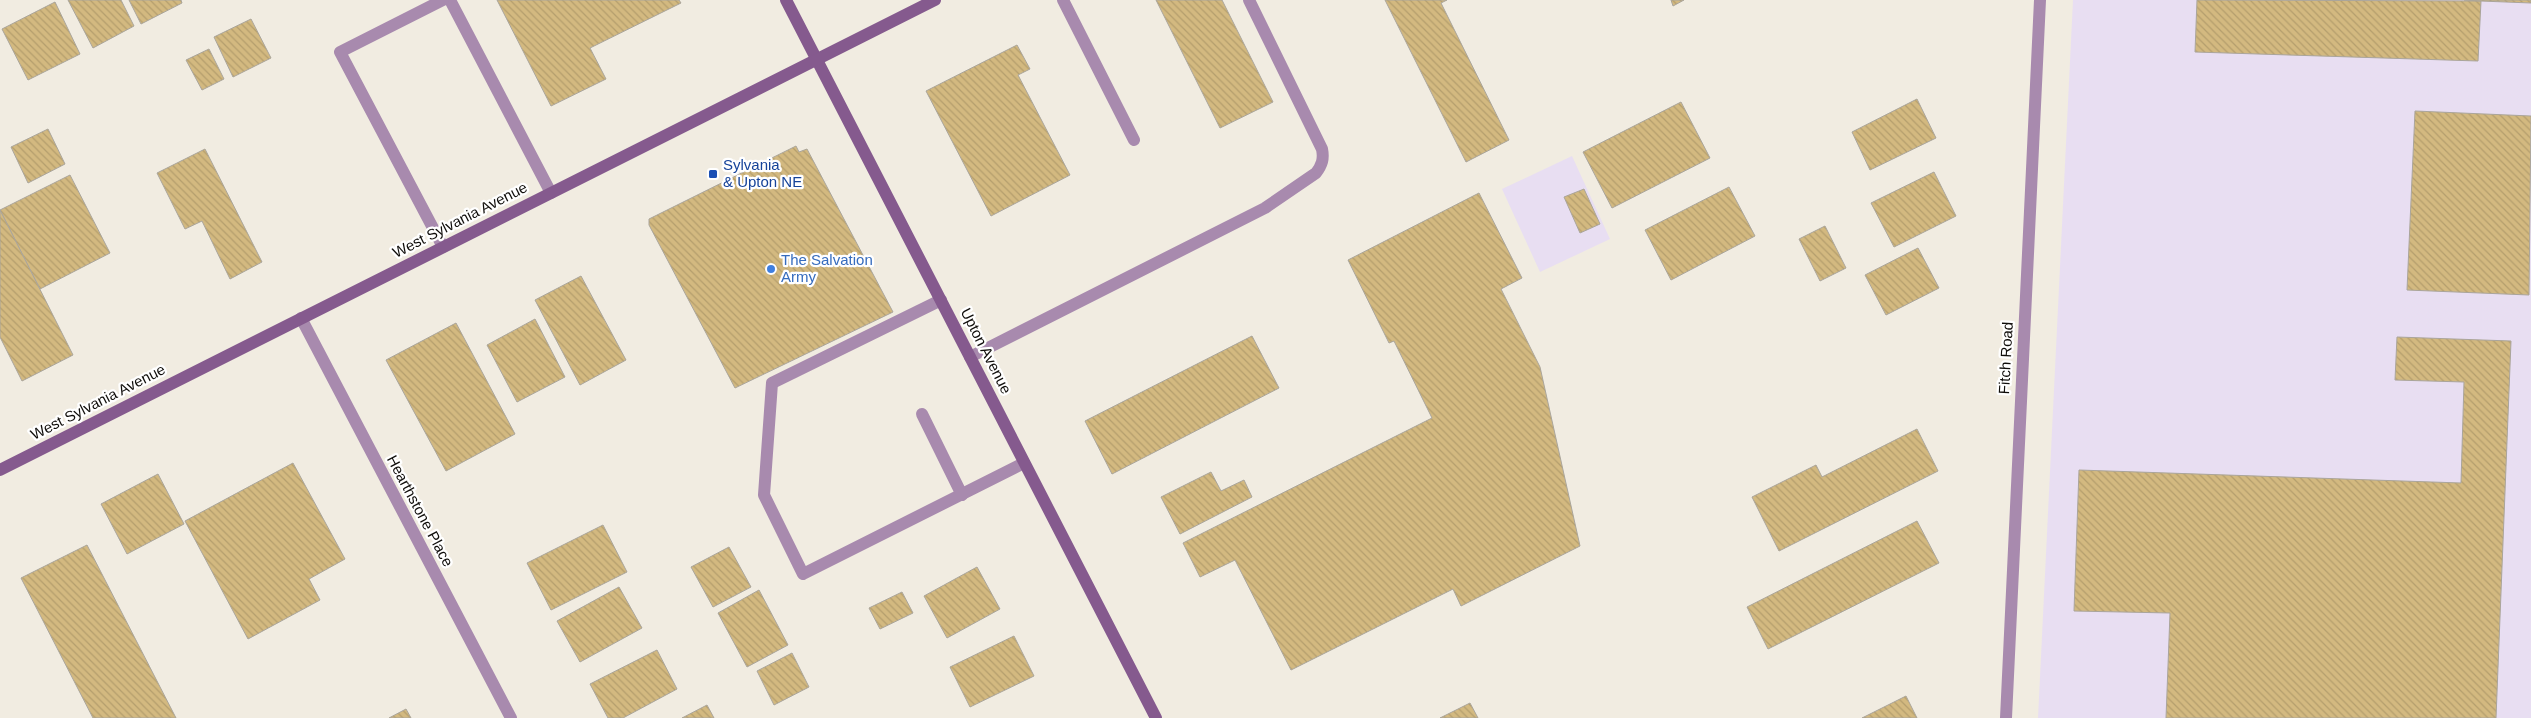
<svg xmlns="http://www.w3.org/2000/svg" width="2531" height="718" font-family="Arial,sans-serif">
<defs>
<pattern id="building-back-hatch" width="6" height="6" patternUnits="userSpaceOnUse" patternTransform="scale(1.25)"><rect width="6" height="6" fill="#d3b980"/><path d="M-1 5l2 2M0 0l6 6M5-1l2 2" fill="none" stroke="#b49e6d"/></pattern>
</defs>
<rect width="100%" height="100%" fill="#f1ece1"/>
<g fill="#e8def2">
<path d="M2073,0H2531V718H2038Z"/>
<path d="M1572,156L1610,239L1540,272L1502,189Z"/>
</g>
<g fill="url(#building-back-hatch)" stroke="#aaa59b">
<path d="M68,0H121L134,26L93,48Z"/>
<path d="M129,0H181L182,3L141,24Z"/>
<path d="M497,0H679L681,3L590,48L606,79L551,106Z"/>
<path d="M1156,0H1222L1273,102L1220,128Z"/>
<path d="M1385,0H1447L1441,3L1509,140L1466,162Z"/>
<path d="M1671,0H1684L1673,6Z"/>
<path d="M2197,0L2481,1L2478,61L2195,52Z"/>
<path d="M2464,0H2531V3L2481,1Z"/>
<path d="M55,2L80,54L28,80L2,29Z"/>
<path d="M251,19L271,58L233,77L214,37Z"/>
<path d="M1017,45L1030,69L1018,75L1070,175L991,216L926,91Z"/>
<path d="M209,49L224,79L202,90L186,60Z"/>
<path d="M1917,99L1936,138L1870,170L1852,132Z"/>
<path d="M1681,102L1710,158L1612,208L1583,152Z"/>
<path d="M2415,111L2531,116L2529,295L2407,290Z"/>
<path d="M48,129L65,164L28,183L11,147Z"/>
<path d="M796,146L799,152L807,149L893,312L735,388L649,225V219Z"/>
<path d="M205,149L262,262L230,279L202,221L185,229L157,173Z"/>
<path d="M1934,172L1956,216L1894,247L1871,203Z"/>
<path d="M70,175L110,253L40,289L0,210Z"/>
<path d="M1729,187L1755,236L1671,280L1645,230Z"/>
<path d="M1584,189L1600,224L1580,233L1564,197Z"/>
<path d="M1479,193L1522,278L1501,289L1540,367L1580,546L1461,606L1453,589L1291,670L1235,560L1200,577L1183,543L1432,418L1394,341L1389,343L1348,260Z"/>
<path d="M0,210L73,355L22,381L0,337Z"/>
<path d="M1825,226L1846,268L1820,281L1799,239Z"/>
<path d="M1918,248L1939,288L1886,315L1865,275Z"/>
<path d="M581,276L626,360L580,385L535,300Z"/>
<path d="M535,319L565,377L517,402L487,345Z"/>
<path d="M456,323L515,434L446,471L386,360Z"/>
<path d="M1252,336L1279,388L1112,474L1085,421Z"/>
<path d="M2397,337L2511,341L2496,718H2166L2170,613L2074,611L2079,470L2461,483L2464,382L2395,380Z"/>
<path d="M1917,429L1938,471L1779,551L1752,497L1816,465L1822,477Z"/>
<path d="M293,463L345,559L309,579L320,600L248,639L185,521Z"/>
<path d="M1211,472L1221,491L1244,480L1252,497L1180,534L1161,497Z"/>
<path d="M158,474L184,524L127,554L101,504Z"/>
<path d="M1917,521L1939,563L1768,649L1747,607Z"/>
<path d="M603,525L627,572L551,610L527,563Z"/>
<path d="M87,545L176,718H93L21,578Z"/>
<path d="M729,547L751,587L713,607L691,567Z"/>
<path d="M977,567L1000,609L947,638L924,596Z"/>
<path d="M619,587L642,628L580,662L557,621Z"/>
<path d="M759,590L788,645L747,667L718,613Z"/>
<path d="M902,592L913,613L880,629L869,608Z"/>
<path d="M1014,636L1034,676L970,707L950,667Z"/>
<path d="M657,650L677,689L623,718H608L590,684Z"/>
<path d="M792,653L809,687L774,705L757,671Z"/>
<path d="M1906,696L1917,718H1862Z"/>
<path d="M1470,703L1478,718H1440Z"/>
<path d="M707,705L714,718H682Z"/>
<path d="M406,709L411,718H389Z"/>
</g>
<g fill="none" stroke-linecap="round" stroke-linejoin="round">
<g stroke="#a88aae" stroke-width="12">
<path d="M450,0L551,193"/>
<path d="M1063,0L1134,140"/>
<path d="M443,247L340,52L443,0"/>
<path d="M941,300L772,383L764,495L803,574L1024,463"/>
<path d="M970,357L1265,208L1316,173C1322,165 1324,159 1322,149L1249,0"/>
<path d="M922,414L962,495"/>
</g>
<g stroke="#a88aae" stroke-width="12">
<path d="M301,318L511,718"/>
<path d="M2006,718L2040,0"/>
</g>
<g stroke="#855a8e" stroke-width="12">
<path d="M786,0L1156,718"/>
<path d="M0,470L935,0"/>
</g>
</g>
<rect fill="#1a4fb4" stroke="#fff" stroke-width="2" x="708" y="169" width="10" height="10" rx="2.5"/>
<circle fill="#3f7fe0" stroke="#fff" stroke-width="2" cx="771" cy="269" r="5"/>
<g text-anchor="middle" stroke-width="4.5" stroke-linejoin="round" paint-order="stroke">
<g font-size="15" fill="#164399" stroke="#fff" text-anchor="start">
<text x="723" y="170">Sylvania<tspan x="723" dy="17">&amp; Upton NE</tspan></text>
</g>
<g font-size="15" fill="#0f0d0a" stroke="#fff">
<text transform="translate(460 220) rotate(-27)" y="5">West Sylvania Avenue</text>
<text transform="translate(986 351) rotate(63)" y="5">Upton Avenue</text>
<text transform="translate(2006 358) rotate(-87)" y="5">Fitch Road</text>
<text transform="translate(98 402) rotate(-27)" y="5">West Sylvania Avenue</text>
<text transform="translate(420 511) rotate(62)" y="5">Hearthstone Place</text>
</g>
<g font-size="15" fill="#366cbe" stroke="#fff" text-anchor="start">
<text x="781" y="265">The Salvation<tspan x="781" dy="17">Army</tspan></text>
</g>
</g>
</svg>
